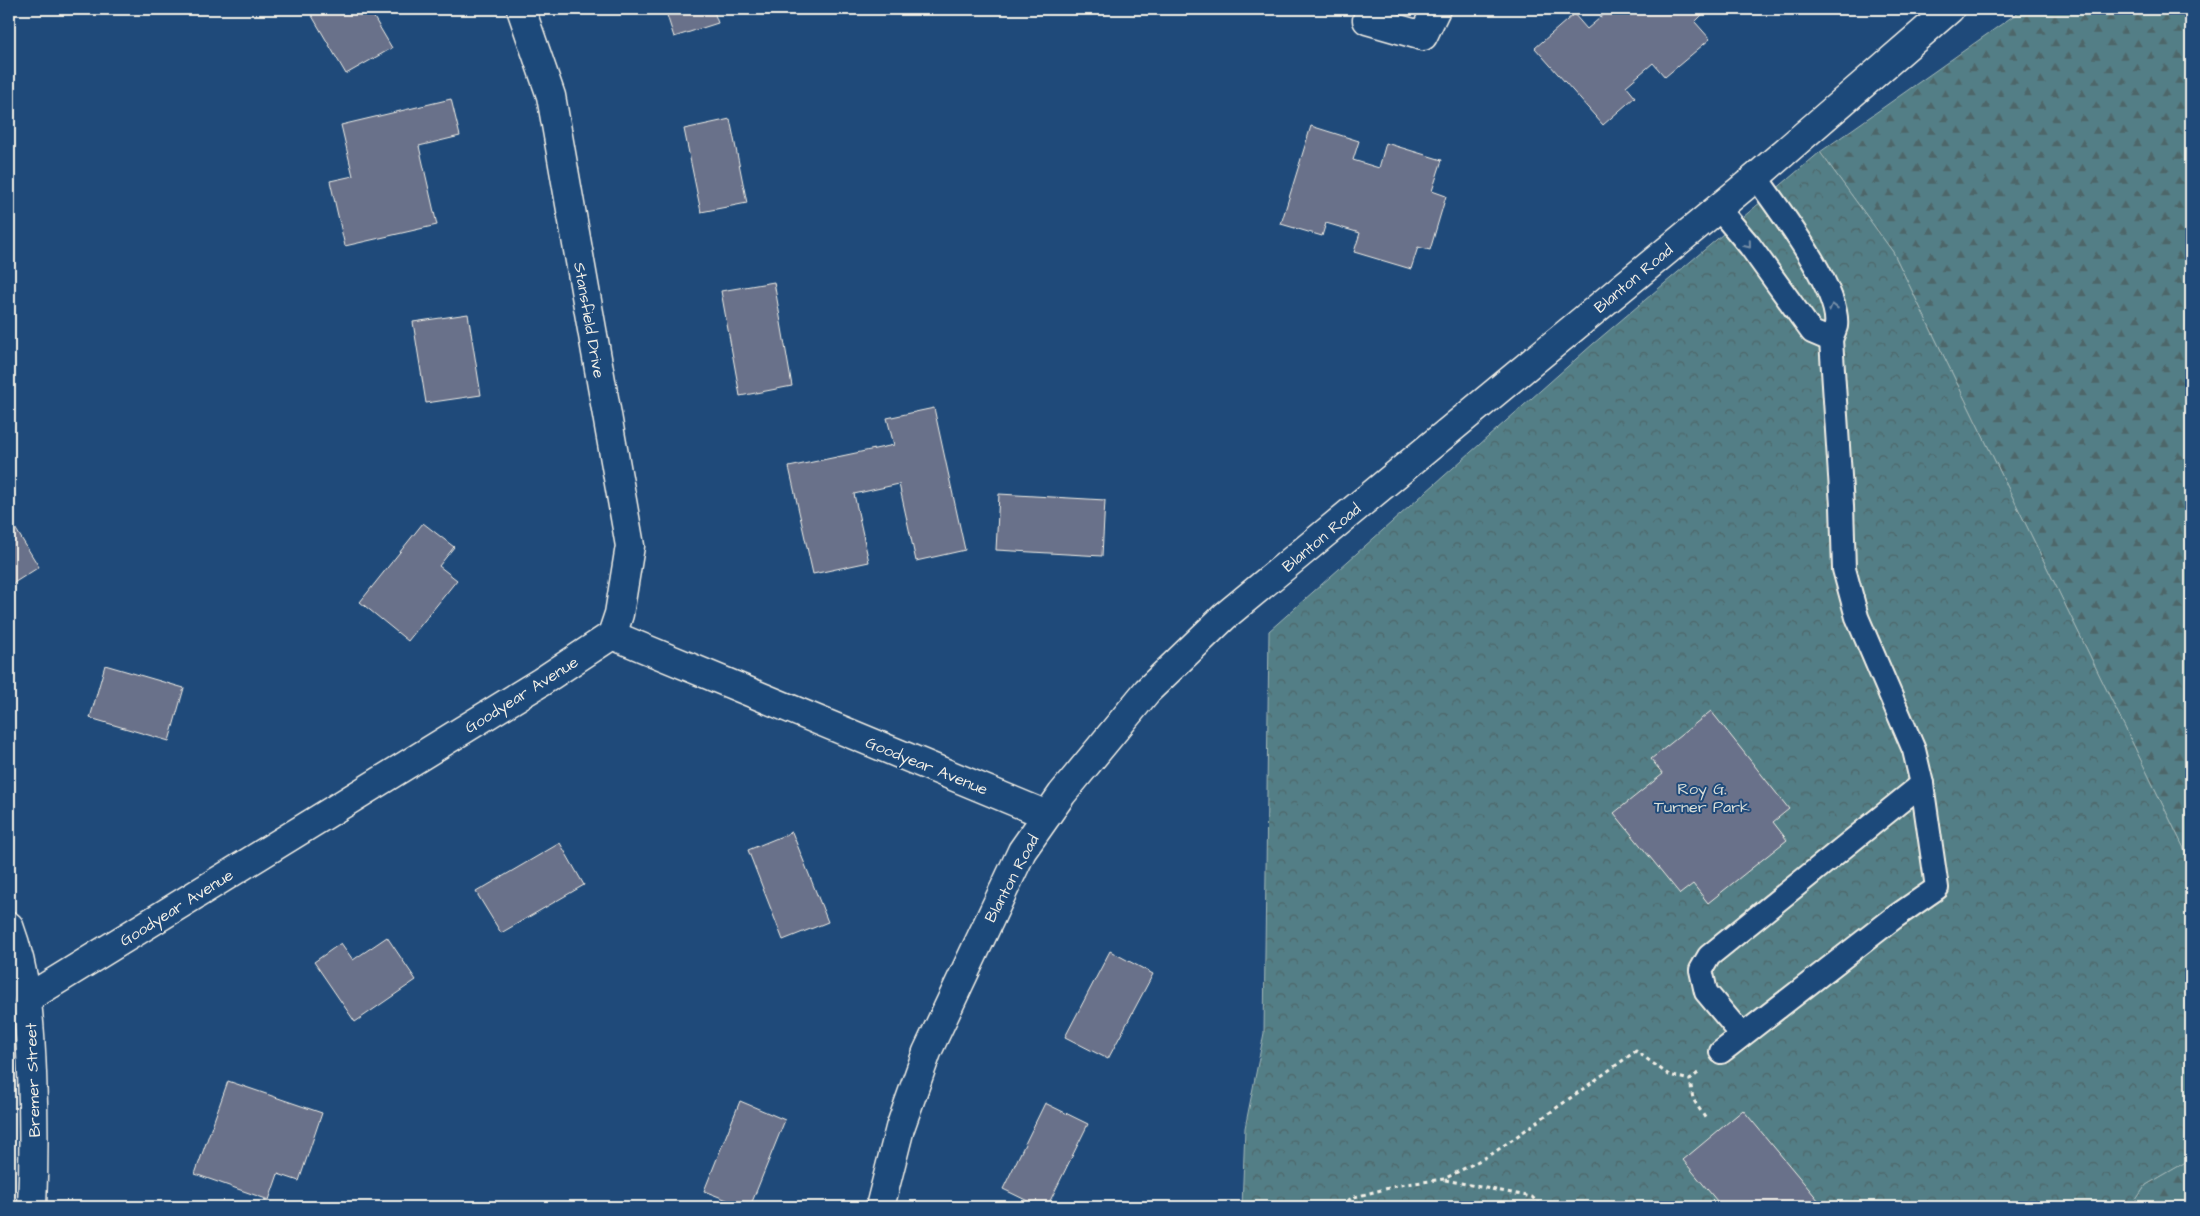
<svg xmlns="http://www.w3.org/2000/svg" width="2200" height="1216" font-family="'Architects Daughter',sans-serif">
<defs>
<pattern id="forest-firs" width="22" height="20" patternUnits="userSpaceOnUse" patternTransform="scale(1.25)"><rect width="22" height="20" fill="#537e86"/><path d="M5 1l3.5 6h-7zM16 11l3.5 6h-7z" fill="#4e6669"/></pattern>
<pattern id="park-crowns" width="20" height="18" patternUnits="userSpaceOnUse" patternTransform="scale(1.25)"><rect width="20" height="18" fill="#537e86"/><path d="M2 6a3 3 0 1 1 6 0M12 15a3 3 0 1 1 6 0" fill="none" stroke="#4e6669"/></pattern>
</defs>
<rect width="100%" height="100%" fill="#1f4a7a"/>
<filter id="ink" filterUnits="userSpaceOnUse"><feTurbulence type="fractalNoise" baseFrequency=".02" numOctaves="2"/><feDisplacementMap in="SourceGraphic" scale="10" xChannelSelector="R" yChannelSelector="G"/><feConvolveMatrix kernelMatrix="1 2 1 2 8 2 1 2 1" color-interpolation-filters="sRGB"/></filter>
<g filter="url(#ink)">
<g fill="url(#forest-firs)" stroke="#a4b8b7">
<path d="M2023,9H2191V863L1893,252L1820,152Z"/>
<path d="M2191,1159V1207H2131L2146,1185Z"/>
</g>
<path fill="url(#park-crowns)" stroke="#a4b8b7" d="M1820,152L1893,252L2191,863V1159L2146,1185L2131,1207H1242L1245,1128L1264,1033L1269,631L1593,344Z"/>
<g fill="#69718a" stroke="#f4f1e8">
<path d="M308,9H369L392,48L346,74Z"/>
<path d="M665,9H713L718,23L674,37Z"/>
<path d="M1605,9H1700L1704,13L1695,22L1710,39L1665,77L1653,63L1626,86L1635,97L1603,125L1535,48L1574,14L1587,29L1607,12Z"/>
<path d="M451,99L460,136L419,146L437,225L345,246L330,181L353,176L341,125Z"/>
<path d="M730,119L747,203L701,212L684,129Z"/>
<path d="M1311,126L1359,141L1353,160L1379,168L1386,143L1442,160L1432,191L1446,196L1430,250L1418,247L1411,269L1354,252L1360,233L1326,223L1322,236L1281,224Z"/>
<path d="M774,282L792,386L740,396L721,291Z"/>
<path d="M468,314L481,395L426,403L413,322Z"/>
<path d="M934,408L965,550L916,561L899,484L854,494L869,562L813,574L789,467L894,445L887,418Z"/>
<path d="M999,494L1105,500L1102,556L996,550Z"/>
<path d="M9,518L39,567L9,586Z"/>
<path d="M423,523L454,547L439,566L457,580L408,641L360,602Z"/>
<path d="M105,665L184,688L169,741L90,718Z"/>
<path d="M1711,711L1789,809L1773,822L1787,840L1708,903L1693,884L1680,894L1614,813L1663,774L1651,759Z"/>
<path d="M792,832L828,922L783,940L748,850Z"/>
<path d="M560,843L584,885L501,933L476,892Z"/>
<path d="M387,937L416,980L355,1022L314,962L341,943L353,960Z"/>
<path d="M1110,951L1153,974L1108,1059L1065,1037Z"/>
<path d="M228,1081L322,1113L299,1181L278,1174L269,1200L195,1174Z"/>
<path d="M740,1101L785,1120L750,1207H745L704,1191Z"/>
<path d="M1045,1103L1088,1124L1047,1207H1040L1003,1189Z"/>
<path d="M1743,1110L1824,1207H1722L1683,1160Z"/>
</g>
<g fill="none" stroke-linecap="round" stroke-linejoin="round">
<g stroke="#f4f1e8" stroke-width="26">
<g id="service">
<path d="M1717,207L1750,246L1812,332L1831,340C1832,336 1835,330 1836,326C1841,290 1777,207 1756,177"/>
<path d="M1742,1035L1706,992L1701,970L1709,956L1922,784"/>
<path d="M1721,1052L1895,917L1937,888L1922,784L1914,750L1857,617L1844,569L1842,506L1831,340"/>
</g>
</g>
<g stroke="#f4f1e8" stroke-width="31">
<g id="minor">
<path d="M521,9L551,96L630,546L619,614L612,635"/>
<path d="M1370,9L1367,20L1423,36L1436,9"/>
<path d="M9,926C27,974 30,1023 32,1073C34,1118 34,1162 32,1207"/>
<path d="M28,998L541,682L612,635L1047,815"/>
</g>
</g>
<g stroke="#f4f1e8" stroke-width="31">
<path id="tertiary" d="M880,1207L900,1128L927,1052L1022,851L1062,794L1147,691L1225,616L1756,177L1950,9"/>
</g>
<g stroke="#f4f1e8" stroke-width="3" stroke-dasharray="4 4" stroke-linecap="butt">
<path d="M1698,1073L1690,1080L1693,1099L1706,1119"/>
<path d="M1445,1180L1532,1197L1542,1207"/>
<path d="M1342,1207L1351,1198L1400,1185L1444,1179L1492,1154L1636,1051L1669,1075L1690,1080"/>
</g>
<use href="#service" stroke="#1f4a7a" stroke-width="22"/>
<use href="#minor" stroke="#1f4a7a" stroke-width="28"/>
<use href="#tertiary" stroke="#1f4a7a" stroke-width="28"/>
</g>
<defs><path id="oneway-chevron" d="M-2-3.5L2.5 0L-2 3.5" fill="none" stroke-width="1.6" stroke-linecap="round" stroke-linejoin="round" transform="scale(1.25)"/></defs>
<g stroke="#748da6">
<use href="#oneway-chevron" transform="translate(1748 245) rotate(51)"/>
<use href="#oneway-chevron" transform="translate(1833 307) rotate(-104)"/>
</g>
</g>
<g text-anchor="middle" stroke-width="4" stroke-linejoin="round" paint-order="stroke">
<g font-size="16" fill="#f4f1e8" stroke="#1f4a7a">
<text transform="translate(1633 278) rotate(-40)" y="6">Blanton Road</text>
<text transform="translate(590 320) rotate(80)" y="6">Stansfield Drive</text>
<text transform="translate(1321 537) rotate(-40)" y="6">Blanton Road</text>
<text transform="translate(521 694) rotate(-32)" y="6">Goodyear Avenue</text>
<text transform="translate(927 765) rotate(22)" y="6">Goodyear Avenue</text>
<text transform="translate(1011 878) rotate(-62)" y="6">Blanton Road</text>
<text transform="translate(176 907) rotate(-32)" y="6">Goodyear Avenue</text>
<text transform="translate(32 1080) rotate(-92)" y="6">Bremer Street</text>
</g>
<g font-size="16" fill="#dce0d9" stroke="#1f4a7a">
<text x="1702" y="794">Roy G.<tspan x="1702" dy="18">Turner Park</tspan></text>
</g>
</g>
<rect width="2200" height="1216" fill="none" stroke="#1f4a7a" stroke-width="30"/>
<rect x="15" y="15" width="2170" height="1186" fill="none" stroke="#f4f1e8" stroke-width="2" filter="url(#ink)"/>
</svg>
